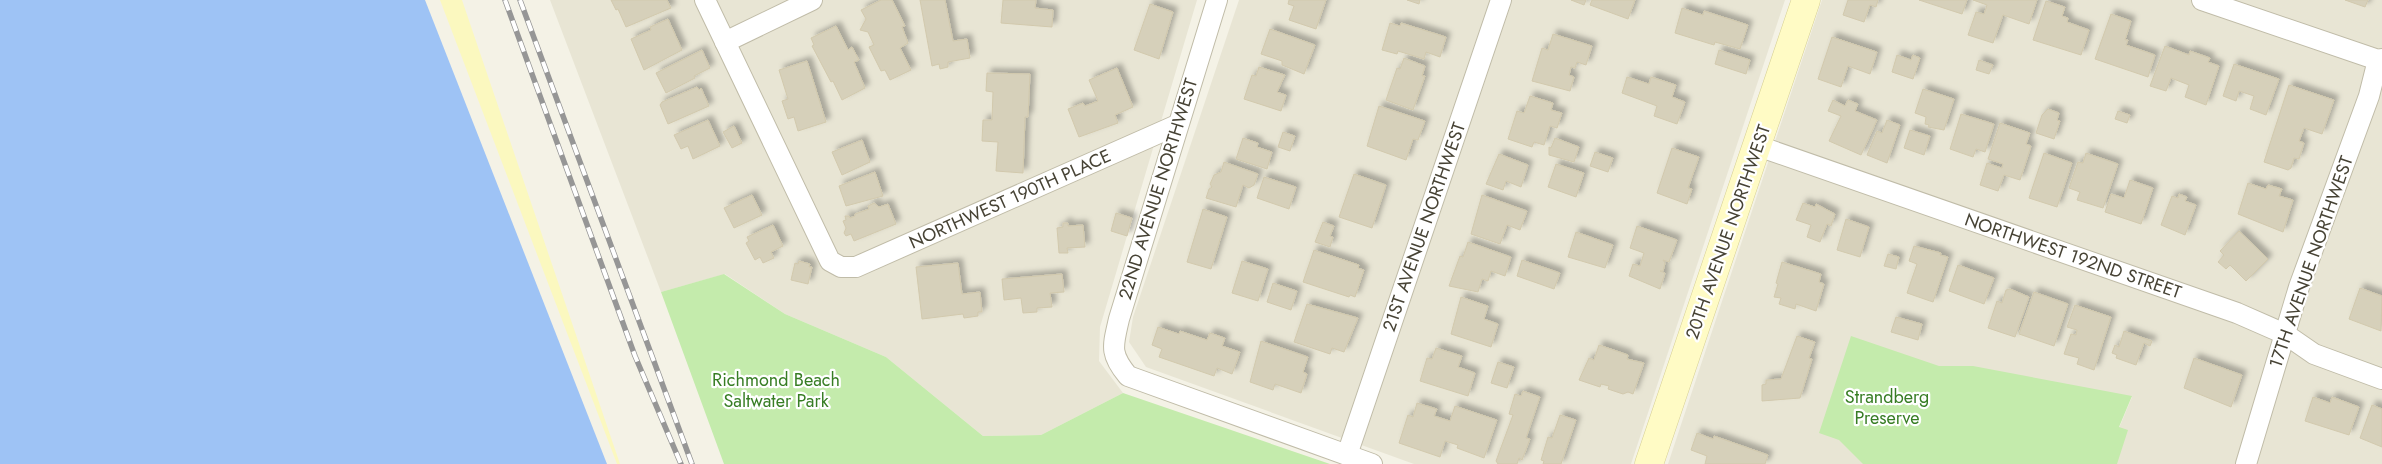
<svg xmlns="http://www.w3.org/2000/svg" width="2382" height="464" font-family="Jost,sans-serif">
<defs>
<filter id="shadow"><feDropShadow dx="4.5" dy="-4.5" stdDeviation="2.5" flood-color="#0004"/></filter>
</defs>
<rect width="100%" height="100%" fill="#f4f2e6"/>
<g fill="#e8e5d4">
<path d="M550,0H1197L1100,327L1099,361L1123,393L1041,435L983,436L886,357L785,314L725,274L661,292Z"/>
<path d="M1239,0H1785L1631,464H1414L1146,367L1129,342L1133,317Z"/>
<path d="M1822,0H2382V464H2104L2132,397L1878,464H1668Z"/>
</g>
<g fill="#c4ebac">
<path d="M724,274L785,314L886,357L983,436L1041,435L1123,393L1330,464H724L661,292Z"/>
<path d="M1851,336L1939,366H1973L2132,396L2119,427L2128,430L2117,464H1863L1839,440L1819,433Z"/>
</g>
<path fill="#fbf8bf" d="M440,0H462L620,464H617Z"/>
<path fill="#9ec3f5" d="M0,0H425L607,464H0Z"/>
<g fill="#d6d0ba" stroke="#d2c9ad" filter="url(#shadow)">
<path d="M611,0H667L671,8L626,27L618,9L616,10Z"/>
<path d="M881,0H892L905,26L902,27L908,43L900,48L911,70L890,80L885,70L881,71L869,47L874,45L868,32L860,30L866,19L861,10Z"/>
<path d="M920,0H945L953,41L967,39L970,58L948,62V67L940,69L939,64L932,66Z"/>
<path d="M1003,0H1036L1035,8L1053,10L1052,27L1001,23Z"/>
<path d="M1289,0H1326L1316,29L1289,20L1294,6L1288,4Z"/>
<path d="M1407,0H1420L1419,4Z"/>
<path d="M1571,0H1586L1584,5Z"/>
<path d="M1592,0H1635L1628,19L1590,5Z"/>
<path d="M1848,0H1878L1876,7L1870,5L1864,22L1843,15Z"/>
<path d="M1919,0H1967L1962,14Z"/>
<path d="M1973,0H2037L2029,24L2003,15L1993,43L1968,35L1976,12L1984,14L1987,5Z"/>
<path d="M2345,0H2368L2365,7Z"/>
<path d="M2046,1L2065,7L2062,16L2068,18L2067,22L2089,30L2081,55L2033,40Z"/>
<path d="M1150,4L1173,12L1159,59L1134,50Z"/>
<path d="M1682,8L1703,15L1704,11L1748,25L1740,49L1715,42L1714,45L1675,33Z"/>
<path d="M2111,14L2131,21L2125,40H2128L2126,45L2155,55L2148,77L2095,59Z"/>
<path d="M668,19L682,50L644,70L631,39L651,30L650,27Z"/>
<path d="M1390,23L1400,26L1401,23L1446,37L1440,57L1426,52L1424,59L1398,51L1397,54L1382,50Z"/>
<path d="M836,26L848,50L852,47L859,60L854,62L865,88L842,100L833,81L831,82L812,46L814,45L811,38Z"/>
<path d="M1270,29L1315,45L1304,74L1282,65V61L1261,54Z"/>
<path d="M1553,34L1592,46L1586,65L1577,62L1575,68L1571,67L1569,75L1574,77L1570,91L1532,81L1542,48L1548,50Z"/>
<path d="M1832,37L1877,52L1870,74L1848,66L1841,87L1818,79Z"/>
<path d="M2165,46L2189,55L2190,51L2210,58L2208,62L2219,66L2206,105L2185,97L2189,85L2171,78L2166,91L2150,86Z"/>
<path d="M702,50L710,68L694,76L695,78L666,93L656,73Z"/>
<path d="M1719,50L1750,60L1746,74L1715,64Z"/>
<path d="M1897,55L1911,60L1913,55L1920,58L1913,79L1892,72Z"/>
<path d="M1404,58L1425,66L1422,76H1425L1413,110L1386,100L1397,68L1400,69Z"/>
<path d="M1979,60L1993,65L1989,74L1976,70Z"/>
<path d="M807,61L826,122L798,131L794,117L788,119L782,101L788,99L779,70Z"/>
<path d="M2234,64L2279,79L2266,115L2250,109L2254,96L2239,91L2236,101L2223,96Z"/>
<path d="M1259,67L1285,75L1277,92L1286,95L1281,111L1244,99L1252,75L1256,76Z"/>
<path d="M1117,68L1133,107L1115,115L1118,123L1079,137L1068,109L1083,103L1085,106L1098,101L1089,80Z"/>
<path d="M987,73L1030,74L1028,117H1025L1023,173L996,171L998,142L982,141L983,120H992L993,92L986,91Z"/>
<path d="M1627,77L1649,84L1651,77L1676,85L1672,97L1685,102L1677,124L1654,116L1657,106L1622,93Z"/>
<path d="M2289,85L2334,100L2322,134L2304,128L2299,141L2304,143L2299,159L2294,158L2291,168L2288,170L2264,162Z"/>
<path d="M697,87L699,90L701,88L709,106L668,124L660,105L662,102Z"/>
<path d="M1923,89L1954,99L1944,130L1928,127L1929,125L1925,124L1926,117L1915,113Z"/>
<path d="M1530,96L1553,103L1551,110L1562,113L1557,128L1550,126L1544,145L1534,142L1532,147L1508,139L1517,111L1524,113Z"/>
<path d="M1833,100L1845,106L1848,100L1858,104L1855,111L1877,120L1861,155L1829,141L1841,116L1828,111Z"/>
<path d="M1379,106L1425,121L1418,140L1413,139L1406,160L1367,146Z"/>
<path d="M2048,109L2059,113L2057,120L2060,121L2054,139L2036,133L2042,115Z"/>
<path d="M2118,111L2130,115L2127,123L2115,119Z"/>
<path d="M1961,114L1994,124L1985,152L1976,149L1973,157L1950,149Z"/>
<path d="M708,120L720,146L693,159L688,146L681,149L674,135Z"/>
<path d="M1887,120L1900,125L1887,163L1867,155L1877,131L1882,133Z"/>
<path d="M2000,123L2030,133L2026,144L2031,146L2020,180L2004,175L1998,191L1980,185L1987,163L2002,168L2003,164L1988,159Z"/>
<path d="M734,126L742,143L732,148L723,132Z"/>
<path d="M1910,130L1930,136L1924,155L1904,148Z"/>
<path d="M1283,132L1295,136L1290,151L1278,147Z"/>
<path d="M1243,138L1258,143L1257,147L1272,152L1267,169L1236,159Z"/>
<path d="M1555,138L1579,147L1574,162L1549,155V147L1551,148Z"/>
<path d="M862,140L870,162L842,175L832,152Z"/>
<path d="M1672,148L1699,157L1688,188L1692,189L1687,204L1657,193Z"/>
<path d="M1595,152L1613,158L1608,172L1590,166Z"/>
<path d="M2044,153L2072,163L2057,207L2029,198Z"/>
<path d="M2086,153L2118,164L2103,208L2077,200L2080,192L2069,188L2078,162L2083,163Z"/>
<path d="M1499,154L1528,165L1521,187L1506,181L1503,190L1486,184Z"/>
<path d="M1224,162L1258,174L1254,185L1249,188L1243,185L1236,207L1206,198L1209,189L1212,187L1210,184L1214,175L1221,172Z"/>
<path d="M1556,164L1584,173L1576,197L1548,187Z"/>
<path d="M875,172L883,196L846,206L839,186Z"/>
<path d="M1354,174L1386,185L1372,228L1339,217Z"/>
<path d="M1264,177L1296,187L1289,209L1257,198Z"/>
<path d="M2130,180L2153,188L2141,224L2105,212L2111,194L2124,198Z"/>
<path d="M2248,183L2266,189L2268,185L2282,189L2279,196L2293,200L2283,232L2238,214Z"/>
<path d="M2179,194L2187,197L2185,201L2196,205L2185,235L2161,225L2172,196L2178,198Z"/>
<path d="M752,195L762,215L734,228L724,208Z"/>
<path d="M1482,195L1527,211L1520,230L1507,225L1500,244L1471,234Z"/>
<path d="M874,203L879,207L888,204L896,224L854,241L851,234L846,236L844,233L846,228L843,221L846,220L845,216H849L850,218L855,216V214L869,209L868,206Z"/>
<path d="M1803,203L1815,207L1816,204L1835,214L1831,226L1827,224L1820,242L1807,237L1811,225L1796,220Z"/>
<path d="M1203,209L1227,217L1211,269L1187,262Z"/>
<path d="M1116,213L1132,218L1127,236L1111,231Z"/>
<path d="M1846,219L1869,227L1860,257L1837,250Z"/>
<path d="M1323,222L1334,226L1330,236L1333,237L1330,247L1315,242Z"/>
<path d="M1063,223H1068V226L1083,225L1085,247L1067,248L1068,253H1059L1057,228L1063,227Z"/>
<path d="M773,225L783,246L771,252L774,258L763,263L760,257L755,260L746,243L749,241L747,237Z"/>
<path d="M1637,226L1677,240L1669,262L1663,260L1665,263L1663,271H1660L1665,273L1660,289L1629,276L1633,264L1640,266L1644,253L1630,248Z"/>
<path d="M2239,231L2268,259L2246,281L2230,265L2226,269L2218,262L2224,255L2220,251Z"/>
<path d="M1576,232L1613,245L1605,268L1568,257Z"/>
<path d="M1468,242L1511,257L1505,276L1491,271L1488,281L1482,279L1478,292L1449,286L1460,256L1463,257Z"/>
<path d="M1914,246L1941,253L1940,255L1948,257L1933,302L1907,293L1917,264L1909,261Z"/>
<path d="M1314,250L1359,265L1358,268L1364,270L1355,297L1350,295L1349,297L1303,282Z"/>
<path d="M1888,254L1899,257L1896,269L1884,266Z"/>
<path d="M1522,260L1560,273L1554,289L1517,276Z"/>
<path d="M799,261L810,264L809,267H812L808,284L791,280L795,263L798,264Z"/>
<path d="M1242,261L1268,269L1258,301L1232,293Z"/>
<path d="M1782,262L1821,274L1819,282L1824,284L1816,311L1796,304L1795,309L1779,304L1781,298L1774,297L1778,284L1776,283Z"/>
<path d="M958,263L962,294L980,292L982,312H978V316L964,318L963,314L922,319L916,267Z"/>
<path d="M1958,265L1994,278L1984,304L1949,291Z"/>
<path d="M1062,274L1064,292L1050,293L1052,307L1037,308V312L1023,313L1021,298L1004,300L1002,279Z"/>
<path d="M1273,283L1297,291L1291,310L1267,302Z"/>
<path d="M2360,288L2382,296L2381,331L2349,319Z"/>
<path d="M2010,289L2029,297L2015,337L1988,328L1997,301L2002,303L2006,290Z"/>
<path d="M2034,292L2068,304L2054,346L2019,334Z"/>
<path d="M1461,297L1488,306L1484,319L1498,324L1491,347L1451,334Z"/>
<path d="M1307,304L1358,318L1344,352L1332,348L1330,354L1294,342Z"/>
<path d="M2075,305L2111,317L2094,370L2077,364L2079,358L2064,354L2071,334L2076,335L2077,330L2067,327Z"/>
<path d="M1896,317L1922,324L1918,340L1891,332Z"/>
<path d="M1158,327L1179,334L1180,331L1207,340L1210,333L1225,338L1222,346L1240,352L1232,374L1217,368L1214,376L1159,357L1162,349L1152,345Z"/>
<path d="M2124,331L2152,341L2150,346L2144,343L2136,365L2116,358L2117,355L2112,353L2115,345L2119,347Z"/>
<path d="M1797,336L1815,342L1809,358L1812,359L1800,398L1762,401V385L1766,384V380L1781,379Z"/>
<path d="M1261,341L1308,357L1303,372L1307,374L1301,393L1275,384L1273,390L1250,382Z"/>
<path d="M1599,345L1628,355L1627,359L1644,363L1633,394L1628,392L1623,394L1608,389L1609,386L1601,384L1600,387L1579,380L1589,358L1594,360Z"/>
<path d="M1436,348L1462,356L1458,367L1475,373L1468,396L1420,381L1427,358L1432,359Z"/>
<path d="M2194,358L2242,375L2231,407L2184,388Z"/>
<path d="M1498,362L1514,367L1507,388L1491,383Z"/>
<path d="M1523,391L1540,397L1526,438L1530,439L1522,460L1519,458L1517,464H1498L1496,461L1513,415L1509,414L1515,394L1521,396Z"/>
<path d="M2313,397L2330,403L2332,397L2359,407L2349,435L2305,421Z"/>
<path d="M1417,403L1437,409L1434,416L1450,421L1455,406L1497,420L1484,458L1457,448L1458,445L1445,441L1440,457L1399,443L1408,415L1413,417Z"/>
<path d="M2372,405L2382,409V447L2360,438Z"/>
<path d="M1560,415L1576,420L1561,464H1543L1544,461L1541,460L1548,437L1552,438Z"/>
<path d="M1697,433L1713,439L1714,436L1768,455L1765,464H1705L1707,456L1691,450Z"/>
</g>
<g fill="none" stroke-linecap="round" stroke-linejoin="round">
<g stroke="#c0bca8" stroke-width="22">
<g id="street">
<path d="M705,0L830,261L841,267H856L1177,125"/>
<path d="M1217,0L1119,319C1113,346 1109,353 1128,376L1372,464"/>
<path d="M2202,0L2378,60L2382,59"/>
<path d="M725,42L812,0"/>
<path d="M1758,146L2237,313L2285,334L2314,354L2382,379"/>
<path d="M1347,455L1501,0"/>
<path d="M2246,464L2299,287L2369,96L2378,60"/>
</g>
</g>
<g stroke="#d7d093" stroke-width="29">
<path id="secondary" d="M1649,464L1806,0"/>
</g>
<use href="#street" stroke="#fff" stroke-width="20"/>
<use href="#secondary" stroke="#fffbc5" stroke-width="28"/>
<g stroke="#969696" stroke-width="5.5">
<g id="rail">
<path d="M505,0L635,356L681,464"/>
<path d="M520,0L692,464"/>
</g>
</g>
<use href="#rail" stroke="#fff" stroke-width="4" stroke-dasharray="11" stroke-linecap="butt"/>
</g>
<g text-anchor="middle" stroke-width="4.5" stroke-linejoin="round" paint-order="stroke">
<g font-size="18" fill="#474335" stroke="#fff">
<text transform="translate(1158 189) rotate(-73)" y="6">22ND AVENUE NORTHWEST</text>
<text transform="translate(1010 199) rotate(-24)" y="6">NORTHWEST 190TH PLACE</text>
<text transform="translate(1424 227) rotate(-71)" y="6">21ST AVENUE NORTHWEST</text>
<text transform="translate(1728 232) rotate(-71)" y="6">20TH AVENUE NORTHWEST</text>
<text transform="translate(2073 256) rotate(19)" y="6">NORTHWEST 192ND STREET</text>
<text transform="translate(2311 262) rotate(-71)" y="6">17TH AVENUE NORTHWEST</text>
</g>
<g font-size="18" fill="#377d24" stroke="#fff">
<text x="776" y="386">Richmond Beach<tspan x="776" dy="21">Saltwater Park</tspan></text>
<text x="1887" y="403">Strandberg<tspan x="1887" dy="21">Preserve</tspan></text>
</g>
</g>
</svg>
